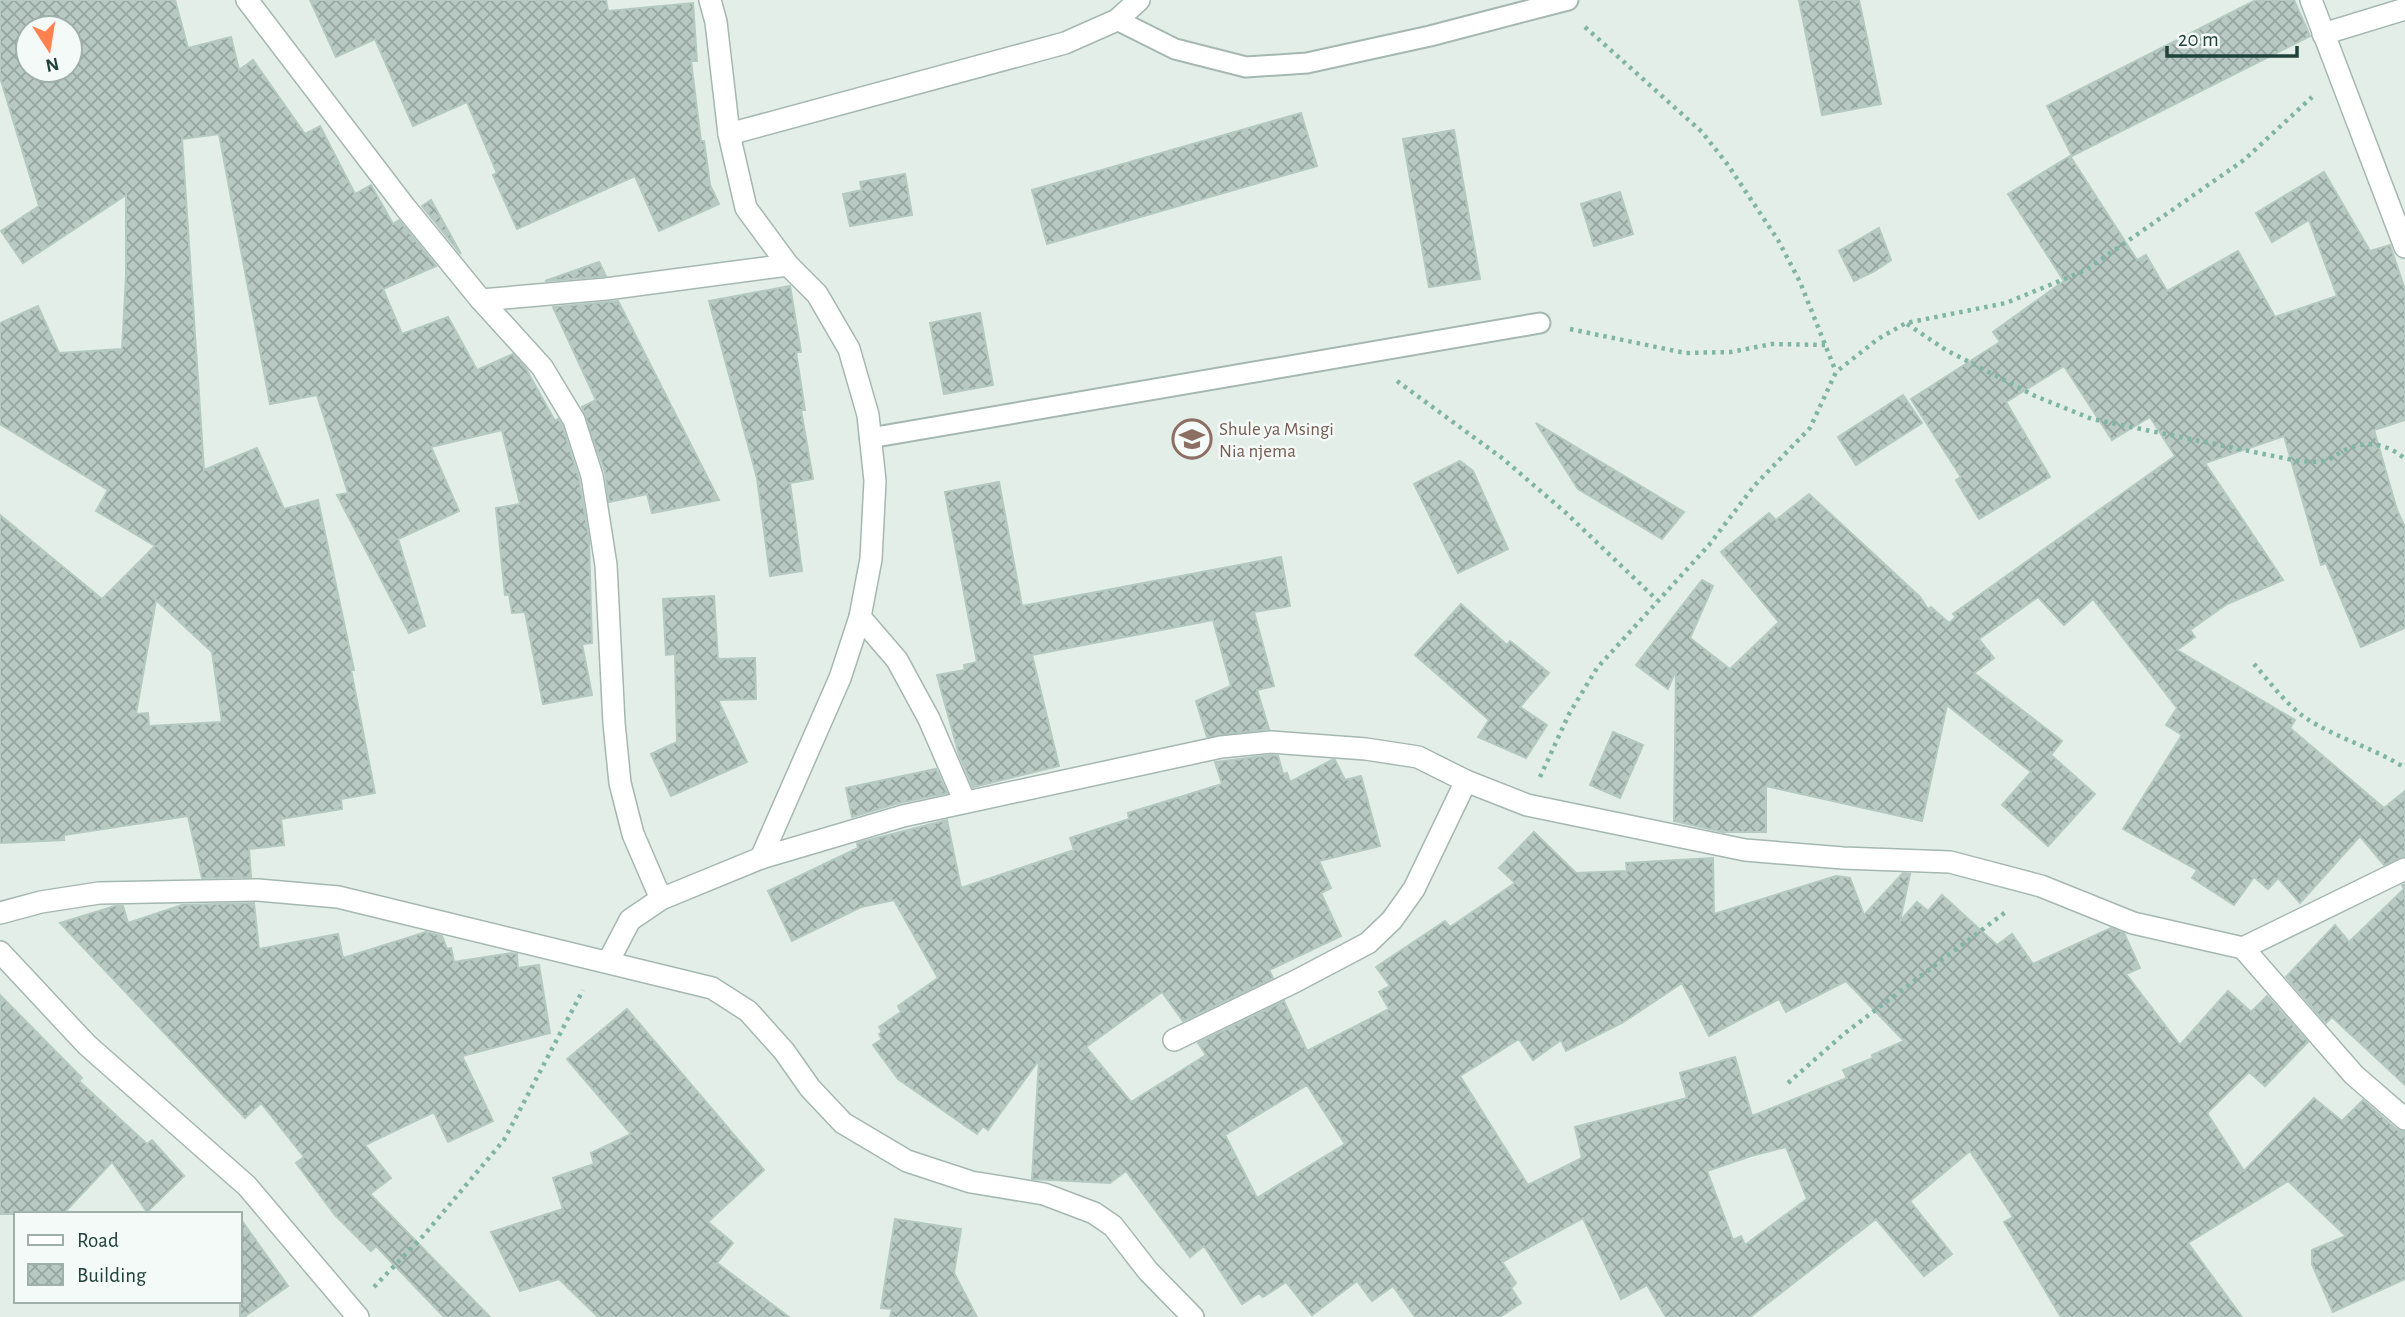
<svg xmlns="http://www.w3.org/2000/svg" width="2405" height="1317" font-family="'Alegreya Sans',sans-serif">
<defs>
<pattern id="building-cross-hatch" width="8" height="8" patternUnits="userSpaceOnUse" patternTransform="scale(1.75)"><rect width="8" height="8" fill="#b8c9c3"/><path d="M0 0l8 8M0 8l8-8" fill="none" stroke="#95a59f"/></pattern>
</defs>
<rect width="100%" height="100%" fill="#e3eee9"/>
<g fill="url(#building-cross-hatch)" stroke="#b4c9c1" stroke-width="2" fill-rule="evenodd">
<path d="M0,0H175L188,48L231,37L239,70L253,60L305,134L320,126L355,194L371,185L393,224L399,220L436,266L383,289L402,334L448,317L477,370L513,354L525,367L555,421L558,419L562,425L579,479L589,539L592,643L582,644L592,695L543,704L525,612L512,613L509,594L505,595L496,508L520,504L502,430L431,447L459,511L398,539L425,626L409,633L337,495L348,493L317,395L270,404L219,134L182,139L204,470L257,448L284,509L318,500L354,670H351L375,793L341,799L342,809L281,819L284,845L249,849L251,877L202,878L188,816L64,835V840L0,843V515L102,599L155,546L96,511L108,490L0,424V323L38,306L59,353L122,349L126,276V195L23,263L1,231L39,206L0,77ZM28,28H70V70H28ZM156,600L212,652L222,722L149,726L148,713L136,714Z"/>
<path d="M310,0H606L608,11L693,3L697,61H691L701,141H704L710,185L719,204L659,231L635,176L517,229L493,175L497,173L467,102L413,126L375,39L336,57Z"/>
<path d="M1799,0H1859L1881,104L1822,115Z"/>
<path d="M2256,0H2294L2310,36L2072,156L2047,106Z"/>
<path d="M1301,113L1317,166L1047,244L1032,190Z"/>
<path d="M1454,130L1480,279L1429,287L1403,139Z"/>
<path d="M2070,156L2137,260L2146,255L2167,291L2238,251L2275,317L2337,296L2309,220L2272,242L2256,213L2324,172L2370,251L2390,245L2405,290V420L2374,430L2397,510L2405,527V628L2361,647L2326,563L2321,565L2284,436L2205,463L2283,580L2227,604L2190,630L2195,637L2177,650L2295,720L2290,728L2384,808L2405,791V856L2384,865L2360,836L2300,903L2278,878L2268,889L2254,877L2234,905L2192,878L2197,870L2123,829L2182,735L2166,725L2177,708L2093,599L2064,625L2038,597L1979,639L1994,658L1974,673L2062,741L2051,755L2095,794L2048,846L2002,805L2031,772L1947,705L1922,821L1766,786V832H1723L1674,821L1676,670L1668,689L1636,665L1702,580L1713,586L1690,638L1730,669L1779,622L1721,552L1769,513L1776,520L1809,494L1920,597L1928,609L1931,607L1949,623L1956,617L1953,614L2175,456L2150,417L2112,440L2064,366L2006,402L2050,477L1979,519L1956,480L1961,477L1911,399L2000,342L1993,332L2064,281L2008,194Z"/>
<path d="M905,174L912,215L850,226L843,194L862,190L860,182Z"/>
<path d="M1620,192L1633,234L1594,246L1581,204Z"/>
<path d="M431,200L461,254L422,206Z"/>
<path d="M1879,228L1891,260L1875,271L1854,281L1839,251Z"/>
<path d="M599,262L606,276L545,281Z"/>
<path d="M790,286L801,352H796L805,410H801L813,479L790,483L802,571L770,576L757,478L709,301Z"/>
<path d="M618,301L719,500L652,513L647,494L609,502L605,472L582,407L596,400L553,307Z"/>
<path d="M980,313L993,385L944,394L930,323Z"/>
<path d="M1903,395L1922,423L1856,465L1838,437Z"/>
<path d="M1536,423L1684,512L1662,539L1578,489Z"/>
<path d="M1460,461L1473,471L1508,549L1458,573L1414,484Z"/>
<path d="M999,482L1022,606L1281,557L1290,606L1254,612L1274,686L1257,690L1269,729L1207,737L1196,701L1231,686L1213,620L1032,655L1059,766L973,787L959,755L937,675L965,670L964,665L977,662L945,492Z"/>
<path d="M714,596L718,659L755,658L756,699L718,700L747,762L671,796L651,754L677,742L675,654L666,655L663,599Z"/>
<path d="M1461,604L1507,645L1510,641L1549,673L1520,707L1547,725L1526,758L1478,737L1489,720L1415,655Z"/>
<path d="M1613,732L1643,745L1620,798L1590,785Z"/>
<path d="M1271,755L1278,756L1283,774L1287,773L1290,782L1332,760H1335L1345,780L1361,776L1380,846L1319,861L1331,888L1321,893L1341,936L1269,970L1273,978L1183,1021L1162,992L1086,1047L1131,1102L1206,1055L1198,1043L1284,1001L1307,1051L1389,1009L1379,992L1390,986L1376,967L1445,921L1450,927L1515,883L1499,868L1534,832L1576,873L1627,871L1626,863L1713,858L1714,914L1836,876L1850,878L1864,915L1903,873L1910,874L1900,921L1917,902L1928,911L1942,895L1997,945L2012,934L2033,964L2111,928L2124,933L2140,968L2126,974L2180,1045L2228,991L2251,1012L2267,996L2308,1042L2265,1086L2249,1072L2207,1113L2244,1171L2314,1098L2342,1121L2363,1100L2396,1129L2405,1132V1279L2333,1312L2312,1264V1250L2346,1236L2288,1181L2188,1243L2242,1317H2061L2004,1222L2013,1217L1970,1151L1910,1201L1952,1254L1924,1276L1876,1219L1750,1317H1666L1647,1285L1621,1299L1583,1218L1502,1262L1516,1283L1511,1288L1521,1303L1500,1317H1415L1393,1286L1372,1301L1357,1281L1312,1315L1286,1282L1263,1297L1259,1293L1242,1304L1204,1246L1190,1257L1126,1171L1110,1183L1032,1179L1039,1060L988,1130L983,1126L977,1134L898,1079L873,1045L882,1039L879,1034L882,1032L879,1027L901,1012L898,1006L938,978L894,900L861,907L792,941L768,891L858,848L857,843L947,820L961,888L1074,850L1070,838L1129,819L1128,813L1222,784L1215,762ZM1846,981L1904,1041L1872,1055L1873,1058L1843,1070L1847,1078L1752,1116L1735,1057L1680,1073L1687,1098L1575,1127L1582,1158L1528,1185L1460,1076L1519,1039L1533,1060L1561,1040L1566,1051L1622,1023L1682,983L1709,1036L1779,999L1786,1012ZM1307,1085L1345,1144L1257,1198L1225,1135ZM1786,1147L1807,1199L1745,1245L1741,1236L1733,1240L1707,1171L1751,1156Z"/>
<path d="M936,769L947,793L899,803L852,817L846,788Z"/>
<path d="M2405,884V1085L2332,1017L2326,1023L2286,977L2335,925L2349,942L2404,889L2402,885Z"/>
<path d="M254,903L259,949L338,934L343,958L426,932L442,936L447,949L451,948L454,962L511,953L517,954L518,968L539,965L550,1033L462,1056L493,1121L448,1142L434,1112L365,1145L391,1178L370,1194L490,1317H444L376,1246L371,1251L335,1215L296,1163L304,1157L261,1103L245,1118L60,923L115,906H123L128,923L182,905Z"/>
<path d="M0,995L82,1078L79,1081L147,1144L152,1140L184,1176L147,1212L112,1162L63,1214H0Z"/>
<path d="M627,1009L764,1170L708,1222L733,1243L717,1263L789,1317H598L559,1279L520,1291L491,1232L563,1209L553,1178L594,1164L591,1153L631,1134L567,1059Z"/>
<path d="M240,1218L288,1286L244,1317H240Z"/>
<path d="M895,1219L961,1229L954,1273L977,1317H890L892,1309L881,1308Z"/>
</g>
<g fill="none" stroke-linecap="round" stroke-linejoin="round">
<g stroke="#a5b7b1" stroke-width="23">
<g id="service">
<path d="M1117,20L1175,49L1246,67L1307,63L1430,36L1568,0"/>
<path d="M870,438L1540,323"/>
</g>
</g>
<g stroke="#a5b7b1" stroke-width="24">
<g id="minor">
<path d="M247,0L405,207L481,300L542,367L574,420L592,476L606,565L614,723L620,783L633,834L661,899"/>
<path d="M710,0L716,22L729,134L746,208L788,265L817,294L849,349L868,415L875,481L871,559L860,617L840,678L761,858"/>
<path d="M2311,0L2405,247"/>
<path d="M2323,34L2405,9"/>
<path d="M729,134L1065,43L1117,20L1139,0"/>
<path d="M481,300L606,289L788,265"/>
<path d="M860,617L897,660L929,719L965,802"/>
<path d="M0,913L41,902L99,893L258,890L338,897L712,988L748,1011L784,1051L810,1088L843,1123L907,1161L971,1182L1044,1194L1094,1213L1113,1226L1148,1271L1193,1317"/>
<path d="M2243,948L2405,869"/>
<path d="M0,952L87,1045L247,1186L358,1317"/>
<path d="M608,962L630,920L661,899L761,858L903,816L1221,747L1271,742L1366,749L1418,757L1466,781L1527,805L1745,850L1843,858L1950,862L2041,886L2133,923L2243,948L2354,1075L2405,1119"/>
<path d="M1174,1040L1296,981L1368,943L1392,920L1414,889L1466,781"/>
</g>
</g>
<g stroke="#80b5a6" stroke-width="4.5" stroke-dasharray="3.5 5" stroke-linecap="butt">
<path d="M1585,27L1702,132L1728,165L1778,240L1800,282L1836,372"/>
<path d="M1907,324L1946,350L2035,396L2092,419L2298,461C2308,461 2317,463 2327,460C2334,457 2340,452 2347,449C2368,440 2388,444 2405,459"/>
<path d="M1570,329L1685,353L1731,352L1772,344L1825,345"/>
<path d="M1397,381L1502,458L1565,512L1657,600"/>
<path d="M2254,664C2269,681 2285,703 2303,716C2334,738 2373,747 2405,768"/>
<path d="M1540,777L1569,714L1597,668L1709,545L1755,485L1810,428L1836,372L1878,339L1906,323L2006,303L2086,270L2244,160L2312,97"/>
<path d="M1788,1083L1845,1033L2007,911"/>
<path d="M374,1287L424,1235L504,1140L583,990"/>
</g>
<use href="#service" stroke="#fff" stroke-width="19"/>
<use href="#minor" stroke="#fff" stroke-width="21"/>
</g>
<defs>
<g id="school-ring" transform="scale(2.0125)"><circle r="9.5" fill="#f4faf7" stroke="#8d6e63" stroke-width="1.5"/><path d="M0-5L7-2L0 1L-7-2ZM-4 1L0 2.5L4 1V4Q0 6-4 4Z" fill="#8d6e63"/></g>
</defs>
<g fill-rule="evenodd">
<use href="#school-ring" x="1192" y="439"/>
</g>
<g text-anchor="middle" stroke-width="5" stroke-linejoin="round" paint-order="stroke">
<g font-size="19" fill="#785e54" stroke="#f4faf7" text-anchor="start">
<text x="1219" y="435">Shule ya Msingi<tspan x="1219" dy="22">Nia njema</tspan></text>
</g>
</g>
<rect x="14" y="1212" width="228" height="91" fill="#f4faf7" stroke="#9fb0ab" stroke-width="2"/>
<rect x="28" y="1235" width="35" height="10" fill="#ffffff" stroke="#9fb0ab" stroke-width="2"/>
<text x="77" y="1247" font-size="21" fill="#20423a">Road</text>
<rect x="28" y="1264" width="35" height="21" fill="url(#building-cross-hatch)" stroke="#9fb0ab" stroke-width="2"/>
<text x="77" y="1282" font-size="21" fill="#20423a">Building</text>
<g transform="translate(49 49) rotate(168)"><circle r="33" fill="#f4faf7" stroke="#9fb0ab" stroke-width="2"/>
<path d="M0-5L12 26L0 18L-12 26Z" fill="#ff8150"/>
<text y="-10" font-size="19" font-weight="bold" text-anchor="middle" fill="#20423a">N</text>
</g>
<path d="M2167 46v10h130v-10" fill="none" stroke="#20423a" stroke-width="3.5"/>
<text x="2178" y="46" font-size="21" fill="#20423a" stroke="#f4faf7" stroke-width="5" paint-order="stroke">20 m</text>
</svg>
